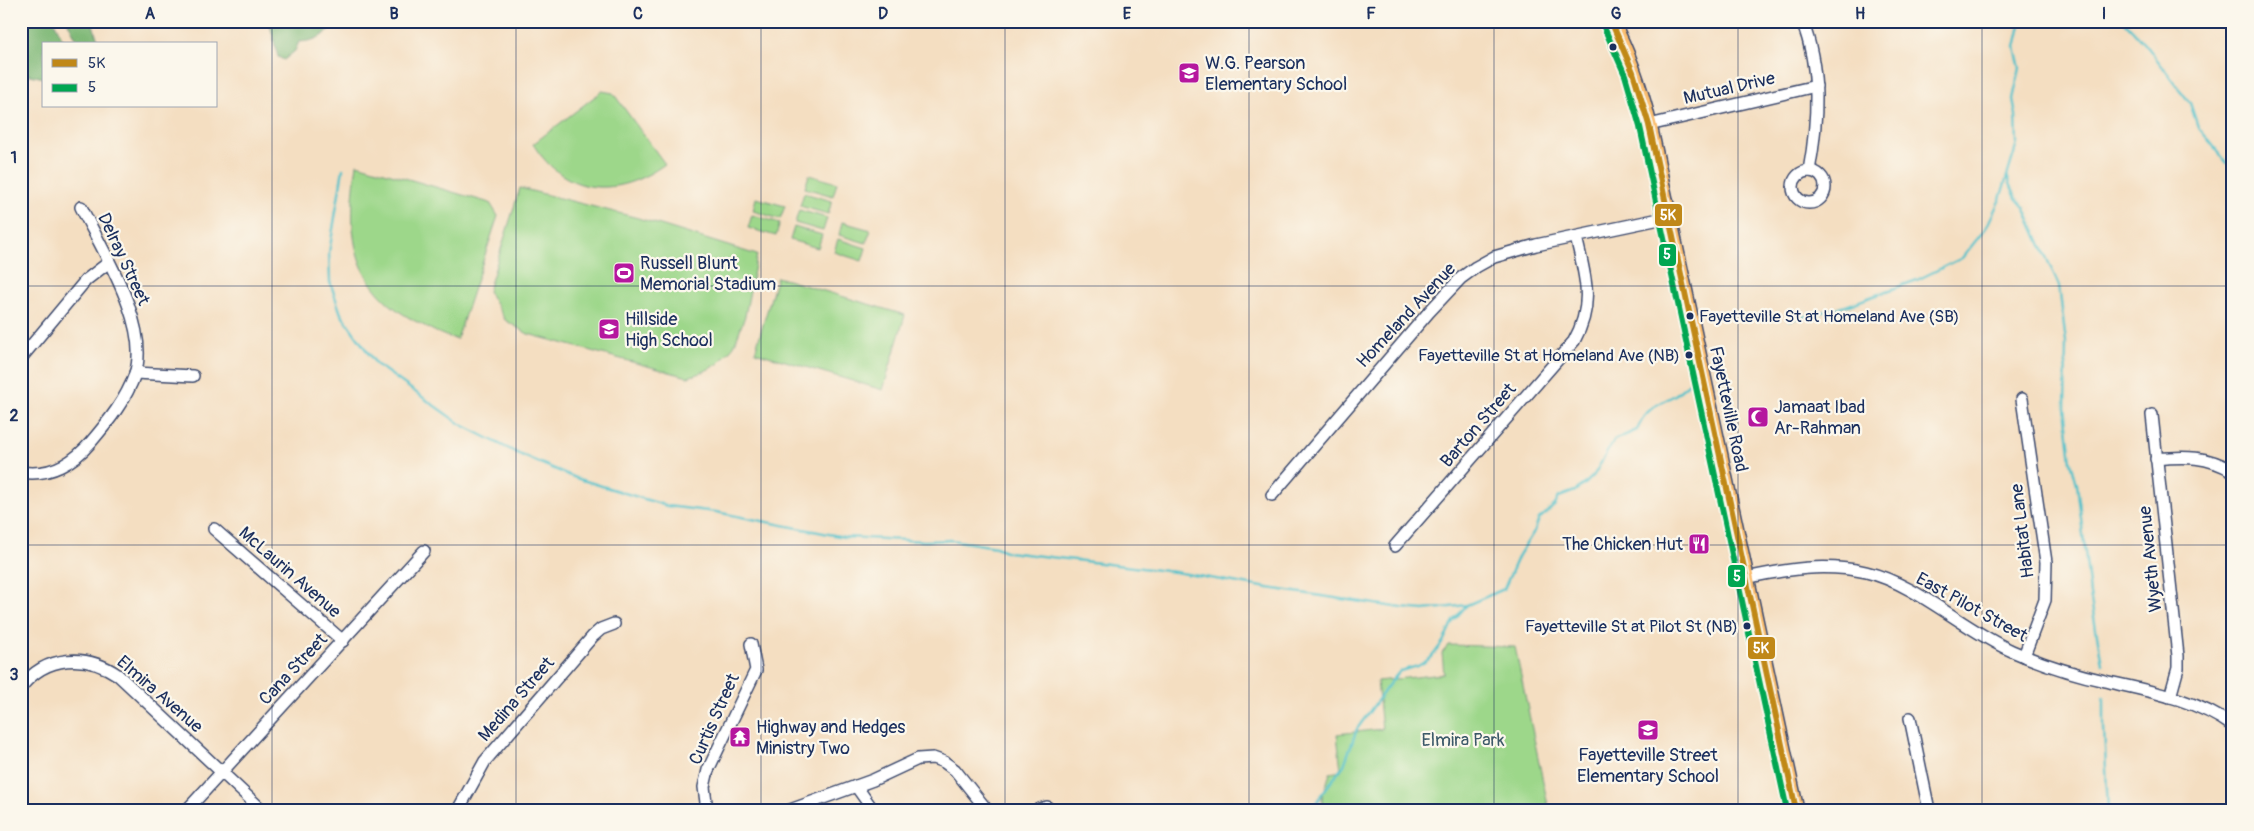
<svg xmlns="http://www.w3.org/2000/svg" width="2254" height="831" font-family="Pangolin,sans-serif">
<rect width="100%" height="100%" fill="#fbf7ec"/>
<filter id="ink" filterUnits="userSpaceOnUse"><feTurbulence type="fractalNoise" baseFrequency=".02" numOctaves="2"/><feDisplacementMap in="SourceGraphic" scale="10" xChannelSelector="R" yChannelSelector="G"/><feConvolveMatrix kernelMatrix="1 2 1 2 8 2 1 2 1" color-interpolation-filters="sRGB"/></filter>
<filter id="wash" filterUnits="userSpaceOnUse"><feTurbulence type="fractalNoise" baseFrequency=".0096" numOctaves="4" result="noise"/><feDisplacementMap in="SourceGraphic" scale="20" xChannelSelector="R" yChannelSelector="G"/><feGaussianBlur stdDeviation="1.12" result="paint"/><feColorMatrix in="noise" values="0 0 0 0 0 0 0 0 0 0 0 0 0 0 0 0 0 1.4 0 .05"/><feComposite in="paint" operator="in"/></filter>
<g filter="url(#wash)">
<rect width="100%" height="100%" fill="#f4dec1"/>
<g fill="#9dd78a" stroke="#5c8374">
<path d="M602,91L613,93L665,164C618,198 566,197 533,144Z"/>
<path d="M357,164L490,203L498,216L457,339C441,336 429,328 415,321C349,286 347,230 357,164Z"/>
<path d="M809,175L837,183L833,196L805,188Z"/>
<path d="M520,188L638,218L757,255L745,316L734,346L718,364L703,372L688,377L528,334L505,320L488,291Z"/>
<path d="M804,193L832,201L828,214L800,206Z"/>
<path d="M756,198L785,206L780,219L753,211Z"/>
<path d="M799,210L827,218L823,231L795,223Z"/>
<path d="M752,215L780,223L776,236L748,228Z"/>
<path d="M842,222L871,230L866,243L839,235Z"/>
<path d="M794,227L822,235L818,248L790,240Z"/>
<path d="M838,239L866,248L862,261L834,252Z"/>
<path d="M777,277L905,315L883,390L755,352Z"/>
<path d="M1449,645L1515,647L1549,810H1323L1322,798L1330,773L1341,771L1337,734L1382,729L1377,681L1444,674L1442,653Z"/>
</g>
<g fill="#7eb876" stroke="#4c746a">
<path d="M21,21H54L65,44H44V78L21,73Z"/>
<path d="M67,21H92L99,44H79Z"/>
<path d="M269,21H335C327,36 315,41 299,42L295,51L284,60L278,57Z"/>
</g>
<g fill="none" stroke-linecap="round" stroke-linejoin="round">
<g stroke="#53c1ca" stroke-width="2.5">
<path d="M2124,21L2146,45L2190,103L2198,127L2227,163L2233,166"/>
<path d="M343,169L329,253L330,282L341,314L376,364L460,424L521,455L576,478L667,506L716,512L844,537L925,541L951,540L996,547L1008,552L1175,572L1268,588L1402,608L1424,610L1467,605"/>
<path d="M2007,176L2016,198L2024,207L2059,286L2066,342L2065,408L2071,462L2077,484L2090,594L2102,664"/>
<path d="M1790,320L1846,306L1917,280L1962,258L1986,228L2000,199L2017,144L2016,115L2013,99L2020,68L2015,47L2021,21"/>
<path d="M2104,697V728L2108,810"/>
<path d="M1313,810L1321,795L1344,765L1357,729L1390,683L1400,671L1418,666L1431,658L1443,642L1453,621L1467,605L1504,589L1519,555L1535,530L1539,519L1555,505L1559,497L1575,491L1585,484L1594,475L1614,440L1637,430L1644,416L1653,407L1675,395L1694,379"/>
</g>
</g>
</g>
<g filter="url(#ink)">
<g fill="none" stroke-linecap="round" stroke-linejoin="round">
<g stroke="#3c496d" stroke-width="14">
<g id="minor">
<path d="M1802,21C1821,69 1818,121 1809,171"/>
<path d="M1649,125L1816,86"/>
<circle cx="1809" cy="187" r="16"/>
<path d="M21,358L86,280L108,263"/>
<path d="M135,373L193,376"/>
<path d="M2022,399L2046,562L2045,600L2024,656"/>
<path d="M2152,415L2178,656V668L2170,697"/>
<path d="M2156,459C2185,456 2208,456 2233,471"/>
<path d="M21,472C50,477 74,462 91,442C108,422 126,400 135,374C151,326 102,250 81,207"/>
<path d="M1272,495L1429,312L1461,278L1476,267L1494,257L1536,245L1669,217"/>
<path d="M214,529L343,641"/>
<path d="M1395,546L1574,341C1595,303 1585,276 1576,237"/>
<path d="M1746,578C1787,569 1825,563 1866,572C1917,584 1964,630 2012,651C2042,664 2073,674 2105,681C2149,691 2196,699 2233,726"/>
<path d="M21,687C46,655 86,653 118,675L262,810"/>
<path d="M1910,718L1929,810"/>
<path d="M21,763L22,764"/>
<path d="M856,786L873,810"/>
<path d="M187,810L424,551"/>
<path d="M458,810L485,761L593,636L601,629L614,624"/>
<path d="M707,810L704,787L708,770L756,670L751,644"/>
<path d="M790,810L873,780L918,759L933,758L944,762L955,770L987,810"/>
<path d="M1037,810L1047,807"/>
</g>
</g>
<g stroke="#3c496d" stroke-width="18">
<path id="major" d="M1611,21C1629,55 1640,88 1649,125L1796,810"/>
</g>
<use href="#minor" stroke="#fff" stroke-width="11"/>
<use href="#major" stroke="#fbbd6e" stroke-width="15"/>
<g stroke="#fbf7ec" stroke-width="10">
<path id="bus-1" d="M1611,21L1633,72L1649,125L1796,810"/>
</g>
<g stroke="#fbf7ec" stroke-width="10">
<path id="bus-2" d="M1603,25L1625,75L1640,127L1787,810"/>
</g>
<use href="#bus-1" stroke="#c08818" stroke-width="6"/>
<use href="#bus-2" stroke="#00a651" stroke-width="6"/>
</g>
</g>
<path fill="none" stroke="#1b2f5e" stroke-width="1" stroke-opacity="0.55" d="M272,21V810M516,21V810M761,21V810M1005,21V810M1249,21V810M1494,21V810M1738,21V810M1982,21V810M21,286H2233M21,545H2233"/>
<defs>
<g id="school-square" transform="scale(1.125)"><rect x="-9" y="-9" width="18" height="18" rx="4" fill="#b5179e" stroke="#fbf7ec"/><path d="M0-5L7-2L0 1L-7-2ZM-4 1L0 2.5L4 1V4Q0 6-4 4Z" fill="#fff"/></g>
<g id="stadium-square" transform="scale(1.125)"><rect x="-9" y="-9" width="18" height="18" rx="4" fill="#b5179e" stroke="#fbf7ec"/><path d="M0-5a6.5 5 0 1 0 0 10a6.5 5 0 1 0 0-10ZM-3.5-1.8h7v3.6h-7Z" fill="#fff"/></g>
<g id="mosque-square" transform="scale(1.125)"><rect x="-9" y="-9" width="18" height="18" rx="4" fill="#b5179e" stroke="#fbf7ec"/><path d="M3.5-4.9A6 6 0 1 0 3.5 4.9A5 5 0 1 1 3.5-4.9Z" fill="#fff"/></g>
<g id="restaurant-square" transform="scale(1.125)"><rect x="-9" y="-9" width="18" height="18" rx="4" fill="#b5179e" stroke="#fbf7ec"/><path d="M-5-6h1v4h1v-4h1v4h1v-4h1v5L-1.5 .5V6h-2V.5L-5-1ZM5-6V6H3V1.5H1.5Q1.5-4 5-6Z" fill="#fff"/></g>
<g id="temple-square" transform="scale(1.125)"><rect x="-9" y="-9" width="18" height="18" rx="4" fill="#b5179e" stroke="#fbf7ec"/><path d="M0-6L5-2H3V0L6.5 2.5H4V6H1.5V3h-3V6H-4V2.5H-6.5L-3 0V-2H-5Z" fill="#fff"/></g>
</defs>
<g fill-rule="evenodd">
<use href="#school-square" x="1189" y="73"/>
<use href="#stadium-square" x="624" y="273"/>
<use href="#school-square" x="609" y="329"/>
<use href="#mosque-square" x="1758" y="417"/>
<use href="#restaurant-square" x="1699" y="544"/>
<use href="#school-square" x="1648" y="730"/>
<use href="#temple-square" x="740" y="737"/>
</g>
<g fill="#1b2f5e" stroke="#fbf7ec" stroke-width="2">
<circle cx="1613" cy="47" r="4.5"/>
<circle cx="1690" cy="316" r="4.5"/>
<circle cx="1689" cy="355" r="4.5"/>
<circle cx="1747" cy="626" r="4.5"/>
</g>
<g text-anchor="middle" stroke-width="4.5" stroke-linejoin="round" paint-order="stroke">
<g font-size="17" fill="#1b2f5e" stroke="#fbf7ec" text-anchor="end">
<text x="1699" y="322" text-anchor="start">Fayetteville St at Homeland Ave (SB)</text>
<text x="1680" y="361">Fayetteville St at Homeland Ave (NB)</text>
<text x="1738" y="632">Fayetteville St at Pilot St (NB)</text>
</g>
<g font-size="18" fill="#1b2f5e" stroke="#fbf7ec" text-anchor="start">
<text x="1205" y="69">W.G. Pearson<tspan x="1205" dy="21">Elementary School</tspan></text>
<text x="640" y="269">Russell Blunt<tspan x="640" dy="21">Memorial Stadium</tspan></text>
<text x="625" y="325">Hillside<tspan x="625" dy="21">High School</tspan></text>
<text x="1774" y="413">Jamaat Ibad<tspan x="1774" dy="21">Ar-Rahman</tspan></text>
<text x="1683" y="550" text-anchor="end">The Chicken Hut</text>
<text x="756" y="733">Highway and Hedges<tspan x="756" dy="21">Ministry Two</tspan></text>
<text x="1648" y="761" text-anchor="middle">Fayetteville Street<tspan x="1648" dy="21">Elementary School</tspan></text>
</g>
<g font-size="18" fill="#1b2f5e" stroke="#fbf7ec">
<text transform="translate(1729 88) rotate(-13)" y="6">Mutual Drive</text>
<text transform="translate(124 259) rotate(65)" y="6">Delray Street</text>
<text transform="translate(1406 315) rotate(-47)" y="6">Homeland Avenue</text>
<text transform="translate(1729 409) rotate(78)" y="6">Fayetteville Road</text>
<text transform="translate(1478 425) rotate(-49)" y="6">Barton Street</text>
<text transform="translate(2022 531) rotate(-97)" y="6">Habitat Lane</text>
<text transform="translate(2150 559) rotate(-96)" y="6">Wyeth Avenue</text>
<text transform="translate(290 572) rotate(41)" y="6">McLaurin Avenue</text>
<text transform="translate(1972 607) rotate(29)" y="6">East Pilot Street</text>
<text transform="translate(293 669) rotate(-47)" y="6">Cana Street</text>
<text transform="translate(160 694) rotate(41)" y="6">Elmira Avenue</text>
<text transform="translate(516 699) rotate(-49)" y="6">Medina Street</text>
<text transform="translate(714 719) rotate(-66)" y="6">Curtis Street</text>
</g>
<g font-size="18" fill="#3c5969" stroke="#fbf7ec">
<text x="1463" y="746">Elmira Park</text>
</g>
</g>
<g stroke="#fbf7ec" stroke-width="2">
<rect x="1654" y="203" width="29" height="24" rx="5" fill="#c08818"/>
<rect x="1658" y="243" width="19" height="24" rx="5" fill="#00a651"/>
<rect x="1727" y="564" width="19" height="24" rx="5" fill="#00a651"/>
<rect x="1747" y="636" width="29" height="24" rx="5" fill="#c08818"/>
</g>
<g font-size="14" text-anchor="middle" font-weight="bold" fill="#fff">
<text x="1668" y="220">5K</text>
<text x="1667" y="259">5</text>
<text x="1737" y="581">5</text>
<text x="1761" y="653">5K</text>
</g>
<rect width="2254" height="831" fill="none" stroke="#fbf7ec" stroke-width="55"/>
<rect x="42" y="42" width="175" height="65" fill="#fbf7ec" stroke="#a1a7b3"/>
<rect x="52" y="59" width="25" height="8" fill="#c08818" stroke="#a1a7b3"/>
<text x="88" y="68" font-size="15" fill="#1b2f5e">5K</text>
<rect x="52" y="84" width="25" height="8" fill="#00a651" stroke="#a1a7b3"/>
<text x="88" y="92" font-size="15" fill="#1b2f5e">5</text>
<rect x="28" y="28" width="2198" height="776" fill="none" stroke="#1b2f5e" stroke-width="2"/>
<g font-size="16" text-anchor="middle" font-weight="bold" fill="#1b2f5e">
<text x="150" y="19">A</text>
<text x="394" y="19">B</text>
<text x="638" y="19">C</text>
<text x="883" y="19">D</text>
<text x="1127" y="19">E</text>
<text x="1371" y="19">F</text>
<text x="1616" y="19">G</text>
<text x="1860" y="19">H</text>
<text x="2104" y="19">I</text>
<text x="14" y="163">1</text>
<text x="14" y="421">2</text>
<text x="14" y="680">3</text>
</g>
</svg>
